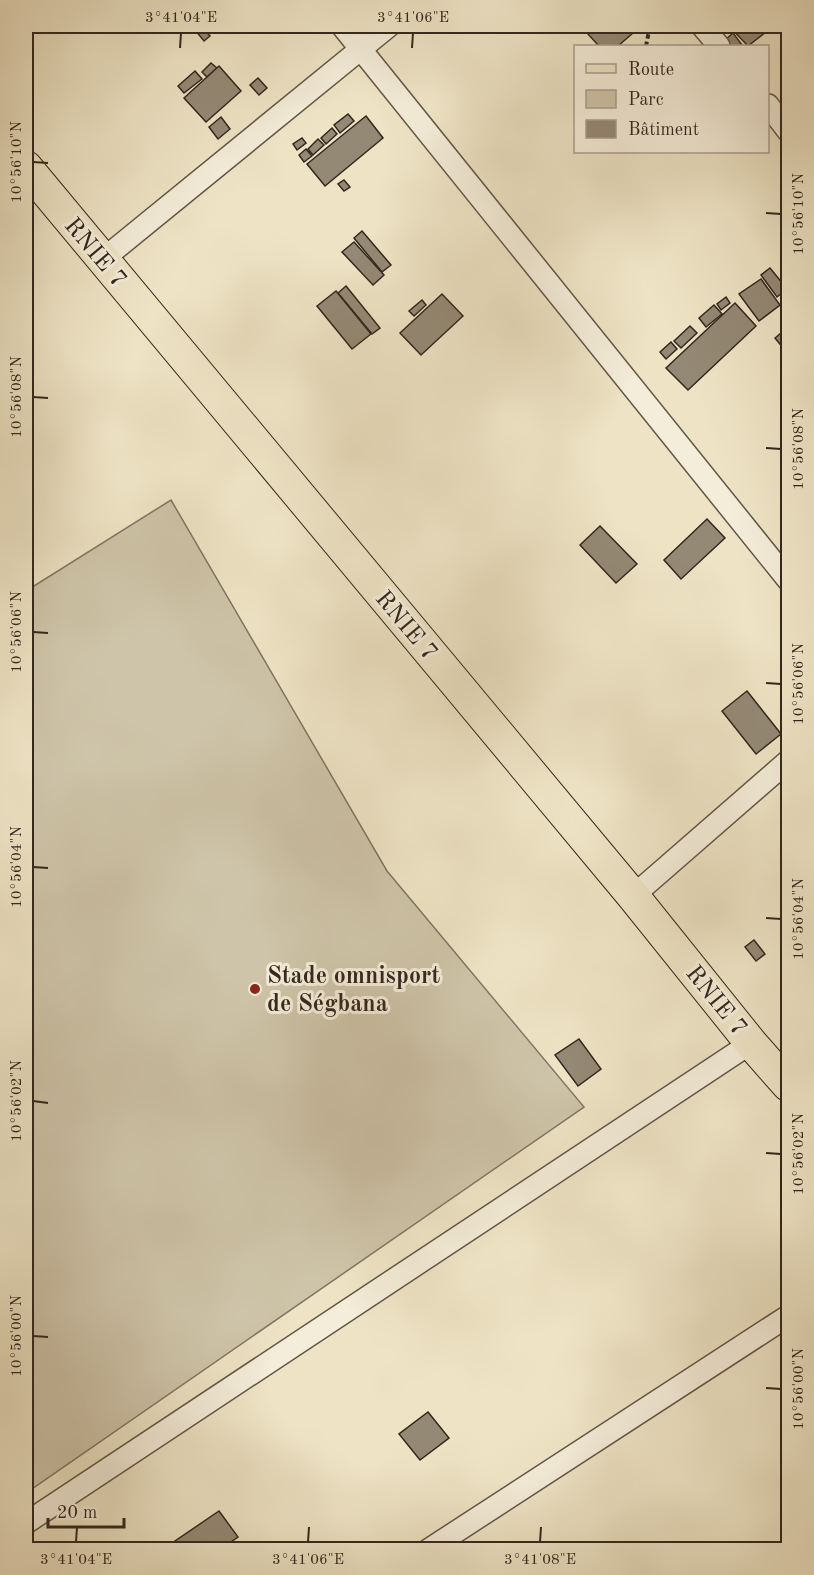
<svg xmlns="http://www.w3.org/2000/svg" width="814" height="1575" font-family="'Old Standard TT',serif">
<rect width="100%" height="100%" fill="#eee4c5"/>
<filter id="stains"><feTurbulence type="fractalNoise" baseFrequency=".00333" numOctaves="4"/><feColorMatrix values="0 0 0 0 .2 0 0 0 0 .09 0 0 0 0 .02 0 0 0 .5 -.17"/></filter>
<radialGradient id="worn" r=".72"><stop offset=".6" stop-color="#630" stop-opacity="0"/><stop offset="1" stop-color="#630" stop-opacity=".3"/></radialGradient>
<path fill="#cec4a9" stroke="#807664" stroke-width="1.5" d="M171,500L387,871L584,1107L26,1493V591Z"/>
<g fill="#948975" stroke="#33271e" stroke-width="1.5">
<path d="M201,26L210,36L204,41L195,30Z"/>
<path d="M597,26H641L618,46H599L588,34Z"/>
<path d="M729,26H760L766,32L748,46Z"/>
<path d="M733,33L742,45L740,46H730L725,40Z"/>
<path d="M211,63L217,68L207,77L202,72Z"/>
<path d="M219,66L241,91L206,122L184,98Z"/>
<path d="M195,71L202,79L184,93L178,86Z"/>
<path d="M258,78L267,88L259,95L250,85Z"/>
<path d="M348,114L354,121L340,133L334,125Z"/>
<path d="M366,116L383,138L325,186L307,164Z"/>
<path d="M221,117L230,129L218,139L209,127Z"/>
<path d="M332,128L337,134L326,144L321,138Z"/>
<path d="M302,138L306,143L297,150L293,144Z"/>
<path d="M318,139L324,145L313,155L308,149Z"/>
<path d="M306,149L312,156L304,162L299,155Z"/>
<path d="M344,180L350,187L344,191L338,184Z"/>
<path d="M362,231L391,265L382,272L354,238Z"/>
<path d="M354,242L384,275L373,285L342,252Z"/>
<path d="M770,268L787,289L777,297L761,275Z"/>
<path d="M761,279L780,305L759,321L739,294Z"/>
<path d="M346,286L380,328L372,334L338,293Z"/>
<path d="M336,291L371,334L352,349L317,306Z"/>
<path d="M442,294L463,316L421,355L400,333Z"/>
<path d="M726,297L730,303L721,310L717,304Z"/>
<path d="M422,300L426,305L414,316L409,311Z"/>
<path d="M735,303L756,326L688,390L666,368Z"/>
<path d="M714,305L722,314L706,327L699,318Z"/>
<path d="M690,326L697,333L681,348L674,341Z"/>
<path d="M788,327V354L775,338Z"/>
<path d="M671,342L677,349L666,359L660,352Z"/>
<path d="M707,519L725,538L681,579L664,560Z"/>
<path d="M600,526L637,564L616,583L580,545Z"/>
<path d="M747,691L781,734L756,754L722,711Z"/>
<path d="M788,721V736L781,727Z"/>
<path d="M754,940L765,954L756,961L745,947Z"/>
<path d="M579,1039L601,1069L578,1086L555,1055Z"/>
<path d="M428,1412L449,1438L420,1460L399,1434Z"/>
<path d="M219,1511L238,1537L219,1550H181L175,1541Z"/>
</g>
<g fill="none" stroke-linecap="round" stroke-linejoin="round">
<g stroke="#625648" stroke-width="24">
<g id="street">
<path d="M342,26L788,580"/>
<path d="M702,26L719,46"/>
<path d="M768,105L788,131"/>
<path d="M102,260L389,26"/>
<path d="M633,896L788,761"/>
<path d="M26,1523L751,1043"/>
<path d="M428,1550L788,1316"/>
</g>
</g>
<g stroke="#33271e" stroke-width="34">
<path id="primary" d="M26,167L633,896L751,1043L788,1085"/>
</g>
<path stroke="#33271e" stroke-width="4" stroke-dasharray="4.5 3" stroke-linecap="butt" d="M646,46L650,26"/>
<use href="#street" stroke="#f4edd9" stroke-width="21"/>
<use href="#primary" stroke="#eee4c5" stroke-width="32"/>
</g>
<path fill="none" stroke="#33271e" stroke-width="2" d="M180,48L181,33M412,48L413,33M33,162L48,163M766,213L781,214M33,397L48,398M766,448L781,449M33,632L48,633M766,683L781,684M33,867L48,868M766,918L781,919M33,1101L48,1103M766,1153L781,1154M33,1336L48,1337M766,1388L781,1389M76,1542L77,1527M308,1542L309,1527M540,1542L541,1527"/>
<circle fill="#8f2418" stroke="#f4edd9" stroke-width="2" cx="255" cy="989" r="6"/>
<g text-anchor="middle" stroke-width="6" stroke-linejoin="round" paint-order="stroke">
<g font-size="24" fill="#33271e" stroke="#f4edd9">
<text transform="translate(96 252) rotate(50)" y="8">RNIE 7</text>
<text transform="translate(407 625) rotate(50)" y="8">RNIE 7</text>
<text transform="translate(717 1000) rotate(51)" y="8">RNIE 7</text>
</g>
<g font-size="24" font-weight="bold" fill="#33271e" stroke="#f4edd9" text-anchor="start">
<text x="267" y="983">Stade omnisport<tspan x="267" dy="28">de Ségbana</tspan></text>
</g>
</g>
<rect width="814" height="1575" fill="none" stroke="#eee4c5" stroke-width="66"/>
<rect x="574" y="45" width="195" height="108" fill="#f4edd9" stroke="#a79e8e" stroke-width="1.5"/>
<rect x="586" y="64" width="30" height="9" fill="#eee4c5" stroke="#a79e8e" stroke-width="1.5"/>
<text x="628" y="75" font-size="18" fill="#33271e">Route</text>
<rect x="586" y="90" width="30" height="18" fill="#cec4a9" stroke="#a79e8e" stroke-width="1.5"/>
<text x="628" y="105" font-size="18" fill="#33271e">Parc</text>
<rect x="586" y="120" width="30" height="18" fill="#948975" stroke="#a79e8e" stroke-width="1.5"/>
<text x="628" y="135" font-size="18" fill="#33271e">Bâtiment</text>
<path d="M48 1518v9h76v-9" fill="none" stroke="#33271e" stroke-width="3"/>
<text x="57" y="1518" font-size="18" fill="#33271e" stroke="#f4edd9" stroke-width="4.5" paint-order="stroke">20 m</text>
<rect x="33" y="33" width="748" height="1509" fill="none" stroke="#33271e" stroke-width="2"/>
<g font-size="15" text-anchor="middle" fill="#33271e">
<text x="181" y="22">3°41'04"E</text>
<text x="413" y="22">3°41'06"E</text>
<text transform="translate(16 162) rotate(-90)" y="5">10°56'10"N</text>
<text transform="translate(798 214) rotate(-90)" y="5">10°56'10"N</text>
<text transform="translate(16 397) rotate(-90)" y="5">10°56'08"N</text>
<text transform="translate(798 449) rotate(-90)" y="5">10°56'08"N</text>
<text transform="translate(16 632) rotate(-90)" y="5">10°56'06"N</text>
<text transform="translate(798 684) rotate(-90)" y="5">10°56'06"N</text>
<text transform="translate(16 867) rotate(-90)" y="5">10°56'04"N</text>
<text transform="translate(798 919) rotate(-90)" y="5">10°56'04"N</text>
<text transform="translate(16 1101) rotate(-90)" y="5">10°56'02"N</text>
<text transform="translate(798 1154) rotate(-90)" y="5">10°56'02"N</text>
<text transform="translate(16 1336) rotate(-90)" y="5">10°56'00"N</text>
<text transform="translate(798 1389) rotate(-90)" y="5">10°56'00"N</text>
<text x="76" y="1564">3°41'04"E</text>
<text x="308" y="1564">3°41'06"E</text>
<text x="540" y="1564">3°41'08"E</text>
</g>
<rect width="100%" height="100%" filter="url(#stains)"/>
<rect width="100%" height="100%" fill="url(#worn)"/>
</svg>
